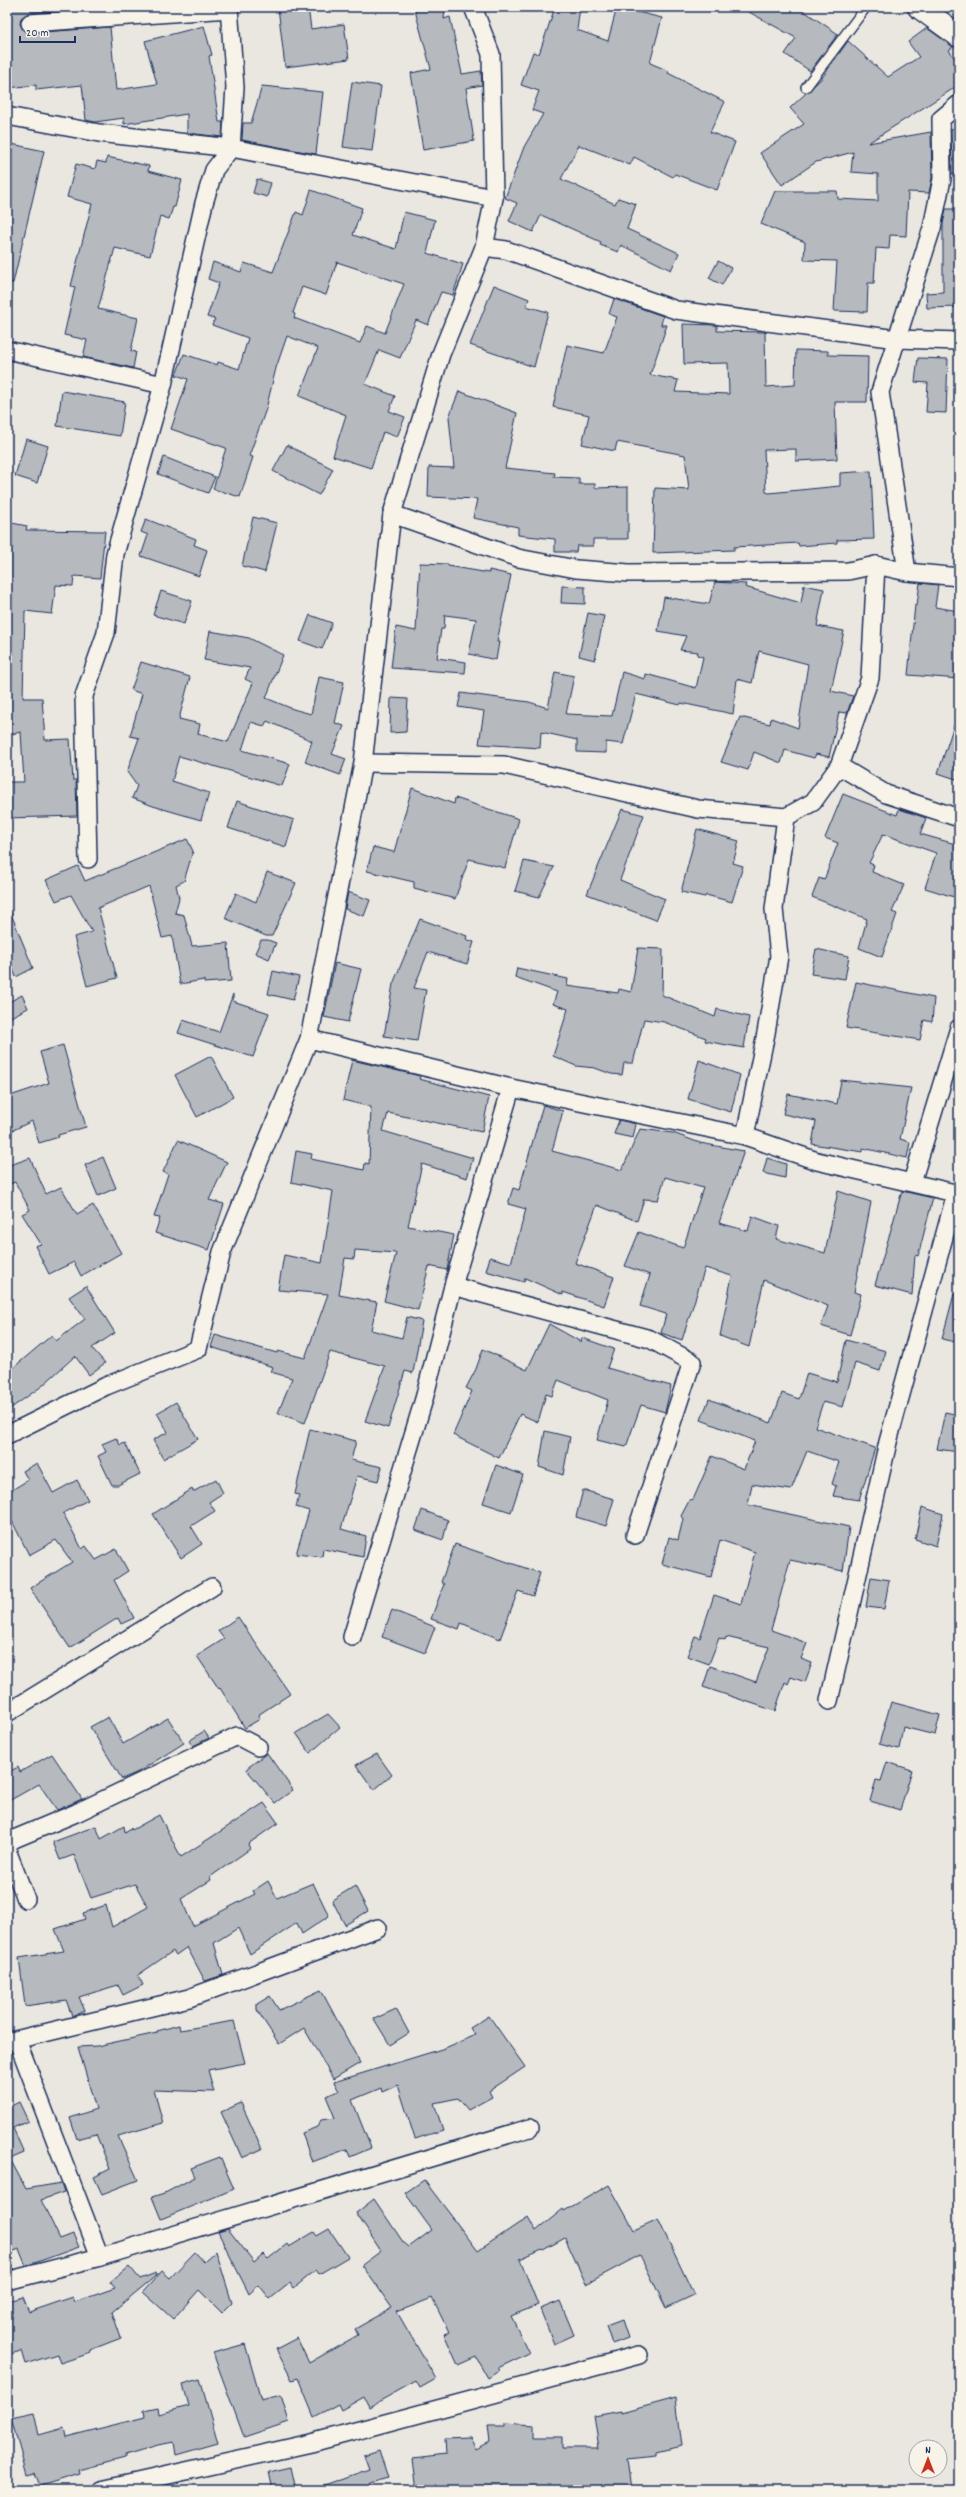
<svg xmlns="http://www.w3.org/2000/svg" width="966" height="2497" font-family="Dekko,sans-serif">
<rect width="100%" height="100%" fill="#eae7e0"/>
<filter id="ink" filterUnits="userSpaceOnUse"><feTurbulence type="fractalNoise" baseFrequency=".025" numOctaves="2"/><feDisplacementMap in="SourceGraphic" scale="8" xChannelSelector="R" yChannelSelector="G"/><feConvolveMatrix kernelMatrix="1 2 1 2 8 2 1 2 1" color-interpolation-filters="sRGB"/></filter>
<g filter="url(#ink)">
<g fill="#b6babf" stroke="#1b2f5e" fill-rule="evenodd">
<path d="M7,7H107L29,13L21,18L20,24L25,32L31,33L110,27L116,90L157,84L145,41L204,26L212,55L209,56L219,122H223L222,137L187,133V114L124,124V118L95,122L86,120L82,85L36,90V85L7,88Z"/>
<path d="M278,7H308L311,29L344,24L349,59L285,67Z"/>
<path d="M414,7H445L444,19L450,17L462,74L481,71L482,85L466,88L474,141L423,150L411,73L431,69Z"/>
<path d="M555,7H580L577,30L608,41L617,7L662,18L650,63L669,71L668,73L725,102L710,132L735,142L717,190L675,174L673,177L634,157L630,165L579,145L561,179L615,204L618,198L636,204L627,229L679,253L671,270L621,245L618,252L600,245L601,242L541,215L533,232L509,221L517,203L505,198L524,147L543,114L532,110L539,91L521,85L533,52L539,54Z"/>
<path d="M740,7H798L838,34L810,71L785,54L796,38Z"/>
<path d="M927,28L953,47L949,50L959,65V85L868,143L931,132L932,178L929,193L908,192L906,236L890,235L889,249L876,248L874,283H868L867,312L834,311L837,261L804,260L805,242L761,224L775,191H837L838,199L878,201V174L851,172L853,152L816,162L782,185L760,153L804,124L790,108L821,79L848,41L888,77L919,57L908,42Z"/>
<path d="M352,82L381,86L372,151L343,147Z"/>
<path d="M262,86L323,92L316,154L242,140L243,123H251Z"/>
<path d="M959,127V174H952L951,129Z"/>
<path d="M7,143L44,151L13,283H7Z"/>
<path d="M107,157L149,166L148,171L182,180L175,207H173L169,219L160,216L150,256L115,248L98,309L138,318L131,351L136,352L133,368L83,357L87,340L64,335L75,287L71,286L92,204L67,197L76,164L95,169L97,161L106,163Z"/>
<path d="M257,179L271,183L267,197L253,193Z"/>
<path d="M311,190L362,208L353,235L396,249L404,212L435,220L427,253L463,264L453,295L441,292L428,325L416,320L400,358L379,350L365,384L395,396L389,411L405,417L397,437L383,432L371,468L333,456L346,415L299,396L318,348L287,336L276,368L266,409L249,456L253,457L240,497L213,489L226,448L171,429L188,379L176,375L184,354L217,365L218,362L239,369L248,338L212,325L215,319L207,317L219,283L208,279L213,262L241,272L244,263L273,272L296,212L303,215ZM337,262L404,284L385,333L367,326L360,343L294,318L295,314L293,313L302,287L326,295Z"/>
<path d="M946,209H959V307L927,308L926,293L943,292V224Z"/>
<path d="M718,261L731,268L722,285L709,278Z"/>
<path d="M494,285L529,299L526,306L548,312L534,367L470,345Z"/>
<path d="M614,299L663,316L661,325H667L650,375L678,380L675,392L729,394L728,363L684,364L683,324L717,325V331L765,332L766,387L795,385L796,350L828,351V355L868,356L867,402H835L837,459L796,461V449L764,450L766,492L769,493L840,486V473L871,471L874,539L837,540V543L799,546L798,543L734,547V550L653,553L655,488L689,490L685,455L617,442L615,451L582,444L589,415L553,407L567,345L604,353L617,317L609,314Z"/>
<path d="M918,358L948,359L946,413L926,412L928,383L915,382Z"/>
<path d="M62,391L125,402L120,436L57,426Z"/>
<path d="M459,391L517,413L505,468L555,473L554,477L579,478V484H595V488L628,487V539H593V546H577L576,552H555V539L518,535V527L473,518L477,499L428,497L429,467L454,468L449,417Z"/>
<path d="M26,439L48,446L37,483L15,476Z"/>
<path d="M287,445L333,469L319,495L273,471Z"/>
<path d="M164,457L215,477L208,493L158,474Z"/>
<path d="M253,517L277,523L265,572L242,566Z"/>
<path d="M146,519L196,539L194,545L207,550L199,576L141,556L148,535L141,532Z"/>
<path d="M7,522L27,526L26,530L105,531L100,578L74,576L73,586L56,585L52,614L25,611L23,698H42L45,740L70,739L73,780H76L77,816L8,818L7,782H24L21,732L7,735Z"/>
<path d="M420,563L448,564V566L489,573V570L511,575L497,642H499L496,660L469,654L476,619L445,615L444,629H441L437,658L466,662L465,673L391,668L396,627L416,631Z"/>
<path d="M715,582L746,584L745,587L801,603L804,585L824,589L817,626L844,631L831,691L853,696L847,713L839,712L829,757L816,754L814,758L785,750L781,763L754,752L748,770L721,762L740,717L770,724L771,718L798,728L808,664L759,651L752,683L737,679L733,714L681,703L680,705L636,694L623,744L606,742V753L577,752V740L541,732L540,748L479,744L484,711L458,707L461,693L529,702L548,708L555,672L574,676L566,714L612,716L622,672L645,679L646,674L696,688L703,657L697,655L698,652L680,650L686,636L658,631L664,597L709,604Z"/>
<path d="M920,583L938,585L935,607L959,611V679L908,675L915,605H917Z"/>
<path d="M562,586L585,587V604L561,603Z"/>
<path d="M161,591L192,601L184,624L153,615Z"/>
<path d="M588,613L604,616L595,660L579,656Z"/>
<path d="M310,615L332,623L322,649L300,641Z"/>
<path d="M210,631L249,638L283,655L266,698L293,709L311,714L319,677L344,682L335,723L344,726L332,754L346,759L340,775L305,762L312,741L267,721L264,726L251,722L242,750L290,764L282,786L179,756L172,781L209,793L201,820L153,806L132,798L137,786L127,772L139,738L130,736L142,694L131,690L141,662L190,677L179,719L200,724L198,734L228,742L253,683L245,679L250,668L204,660Z"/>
<path d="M391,698L408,699L406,732L390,733Z"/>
<path d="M956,719H959V780L938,773Z"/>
<path d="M412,788L454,804L455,798L519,819L505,868L469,859L455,899L414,888V882L367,871L373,847L394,852Z"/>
<path d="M843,794L897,815L899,809L926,818L920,834L959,845V882L954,897L925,888L936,853L883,834L869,863L874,865L872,872L904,885L892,912L897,914L882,957L859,948L867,919L812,897L819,878L824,880L838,843L825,838Z"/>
<path d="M237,801L294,820L286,847L228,828Z"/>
<path d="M622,809L644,815L620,880L665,899L656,920L587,894Z"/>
<path d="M697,829L739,841L733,863L743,866L732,902L706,895L705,897L681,892Z"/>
<path d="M187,839L193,851L184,881L176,885L179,898L175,913L184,915L192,946L228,943L231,981L204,983V980L180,984L172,936L162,938L149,886L98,908L117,978L87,986L74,937L92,932L71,895L56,901L46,880L78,866L85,881Z"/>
<path d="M524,861L554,867L539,897L515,891Z"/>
<path d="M267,872L296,883L272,936H266L225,918L236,893L256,902Z"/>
<path d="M348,892L370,900L364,916L345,909Z"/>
<path d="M7,904L33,968L16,977L7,955Z"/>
<path d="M420,919L467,936L466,939L474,942L467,964L428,952L414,988L426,990L417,1041L384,1036L393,984Z"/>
<path d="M261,940H268L276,943L269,959L255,953Z"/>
<path d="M638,948L663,949L662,995L715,1017L717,1009L749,1017L744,1048L705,1041L706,1038L664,1022L644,1019L633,1063H624L622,1075L611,1074L595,1068L576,1066L553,1056L568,1009L553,1004L557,992L515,977L517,968L568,979L567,986L618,993L619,989L631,992Z"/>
<path d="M816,949L849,956L845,979L811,974Z"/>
<path d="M335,963L361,969L348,1022L324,1017Z"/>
<path d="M273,971L299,977L293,1000L268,994Z"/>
<path d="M856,982L934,998L932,1022L924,1020L920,1040L846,1028Z"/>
<path d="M233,994V1001L269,1013L253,1057L178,1033L183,1020L219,1032Z"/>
<path d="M22,995L28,1008L7,1019V1003Z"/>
<path d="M63,1045L86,1127L58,1135L59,1137L39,1143L32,1121L7,1133V1097L49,1083L40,1052Z"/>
<path d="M211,1056L233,1097L197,1117L175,1075Z"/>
<path d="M352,1060L420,1076L419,1079L489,1097L482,1132L388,1113L383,1131L473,1158L467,1178L422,1164L408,1226L454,1235L447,1270L429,1266L418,1310L384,1301L396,1253L355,1250L354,1259L345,1258L339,1295L377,1302L371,1330L402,1338L407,1317L422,1321L413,1373L405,1371L388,1428L365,1421L385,1366L330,1352L305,1423L278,1413L292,1378L271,1372L273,1367L211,1347L215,1335L277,1353L278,1351L305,1358L328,1294L278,1290L284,1255L322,1263L333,1191L291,1182L296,1151L312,1154L311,1159L364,1170L365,1163L369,1164L371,1107L343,1100Z"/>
<path d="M699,1060L740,1075L731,1112L688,1099Z"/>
<path d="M841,1080L911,1088L900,1139L910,1142L907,1158L863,1148V1152L812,1144L816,1121L783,1114L788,1094L837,1104Z"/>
<path d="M543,1105L563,1111L552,1151L622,1170L640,1129L673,1133L700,1143L744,1151L719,1223L748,1231L752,1216L779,1226L776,1239L825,1253L838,1191L871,1202L854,1292L861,1294L850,1335L821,1326L828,1306L764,1280L749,1347L720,1336L732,1276L705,1268L682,1340L661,1333L666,1314L640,1306L650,1275L625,1266L639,1232L683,1248L703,1188L665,1177L658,1200L644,1199L637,1221L597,1205L575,1263L614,1277L604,1306L563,1292V1295L525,1278L524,1282L486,1271L490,1257L511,1263L526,1209L508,1204L513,1188L519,1190Z"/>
<path d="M619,1120L636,1124L633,1138L614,1134Z"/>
<path d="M178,1140L227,1162L209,1200L224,1204L209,1250L155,1233L160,1218L154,1217L168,1174L163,1172Z"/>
<path d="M103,1157L116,1188L98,1196L85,1165Z"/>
<path d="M30,1158L46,1194L61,1187L77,1214L93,1205L121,1253L81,1276L74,1262L49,1274L35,1246L41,1244L22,1214L30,1210L15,1182L7,1185V1166Z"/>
<path d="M767,1158L786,1164L785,1178L763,1173Z"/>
<path d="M902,1191L933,1198L918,1256L915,1255L912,1295L875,1285Z"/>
<path d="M86,1286L115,1333L92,1348L105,1363L89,1375L75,1356L42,1386L7,1411V1373L52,1335L56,1341L85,1319L69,1297Z"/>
<path d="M954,1294L959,1295V1343L942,1339Z"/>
<path d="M549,1324L581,1342L582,1338L614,1349L607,1368L671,1386L665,1412L641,1405L626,1447L597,1440L608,1400L558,1380L552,1396L546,1394L538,1422L520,1414L499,1458L453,1435L472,1391L466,1388L476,1369L483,1349L527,1370Z"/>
<path d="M846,1340L886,1351L880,1371L855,1363L843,1407L823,1402L815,1427L875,1448L859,1500L833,1496L836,1486L832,1484L839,1462L807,1451L791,1490L752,1484L748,1505L849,1527L843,1571L790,1560L771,1630L807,1643L801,1659L812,1663L805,1682L791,1677L788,1684L785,1682L775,1711L703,1687L710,1666L756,1682L769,1647L726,1637L725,1640L719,1638L709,1664L687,1656L695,1636L700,1638L714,1595L741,1604L755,1552L720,1540L711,1577L662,1564L669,1537L678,1540L683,1519L681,1516L690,1499L693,1500L712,1456L744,1469L755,1441L701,1420L709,1399L771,1423L782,1393L799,1399L807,1373L837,1382Z"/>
<path d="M176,1402L198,1439L163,1459L153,1440L168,1432L157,1413Z"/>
<path d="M945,1412L959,1415V1452L937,1449Z"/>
<path d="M310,1429L356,1441L351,1460L382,1467L378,1481L357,1476L341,1529L366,1536L363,1557L323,1549L322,1557L296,1554L309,1511L296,1507L299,1495L295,1494Z"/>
<path d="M545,1431L570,1437L563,1475L539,1467Z"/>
<path d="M116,1438L120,1445L125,1443L140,1474L118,1485H112L98,1456L106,1452L102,1444Z"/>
<path d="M37,1463L53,1493L77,1480L88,1500L63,1513L82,1549L86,1546L96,1560L116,1549L128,1571L114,1580L134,1618L121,1624L118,1618L70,1648L30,1588L72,1562L56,1540L29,1555L7,1511V1493L28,1480L23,1471Z"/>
<path d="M496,1465L523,1475L511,1512L483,1503Z"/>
<path d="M216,1479L223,1493L209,1502L215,1511L191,1526L202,1544L181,1558L153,1514L192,1489L193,1492Z"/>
<path d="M583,1490L614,1499L606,1526L576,1517Z"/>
<path d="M922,1507L943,1514L936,1546L915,1539Z"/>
<path d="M422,1510L448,1520L443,1540L415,1530Z"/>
<path d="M455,1544L540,1573L533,1596L518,1591L500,1639L461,1623L459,1629L431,1619L444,1584L441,1582Z"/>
<path d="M871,1577L889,1580L884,1609L866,1607Z"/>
<path d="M392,1610L435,1627L425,1653L382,1637Z"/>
<path d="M238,1617L290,1694L258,1715L260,1719L245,1728L220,1688L219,1689L197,1656L224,1639L218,1631Z"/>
<path d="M891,1702L940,1715L935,1735L903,1727L899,1749L879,1744Z"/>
<path d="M328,1714L340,1727L310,1753L296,1733Z"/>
<path d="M108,1717L123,1744L168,1718L184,1743L138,1772L122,1779L90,1727Z"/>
<path d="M204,1731L209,1738L193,1746L189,1741Z"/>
<path d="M267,1753L293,1790L275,1803L246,1769Z"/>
<path d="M52,1754L82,1799L57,1810L39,1784L7,1802V1773L18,1767L20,1772Z"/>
<path d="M377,1754L392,1775L374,1790L356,1765Z"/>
<path d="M887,1762L912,1770L900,1810L870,1801L876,1780L881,1781Z"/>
<path d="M264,1803L278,1823L248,1844L250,1849L210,1877L211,1880L181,1899L193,1926L255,1894L253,1891L268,1881L277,1898L313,1883L329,1916L302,1934L297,1923L250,1954L238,1928L214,1943L223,1975L205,1981L187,1947L176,1955L173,1951L138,1975L143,1985L123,1995L118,1985L79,1997L85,2011L74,2016H72L66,2000L25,2006L19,1958L64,1951L55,1929L85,1919L83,1913L106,1905L112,1927L148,1907L135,1884L91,1898L74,1855L60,1860L53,1842L96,1826L101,1839L124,1826L125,1832L131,1828L132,1830L159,1815L181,1857Z"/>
<path d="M355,1886L368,1911L345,1925L332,1900Z"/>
<path d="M321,1990L360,2063L333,2079L304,2028L279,2044L257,2010V2004L270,1996L279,2010Z"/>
<path d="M396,2009L409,2033L390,2045L374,2019Z"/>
<path d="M489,2016L525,2067L489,2091L492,2097L468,2110L458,2098L434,2103L443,2130L415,2139L398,2085L382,2092L381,2088L352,2100L371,2148L350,2157L347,2149L312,2162L302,2133L317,2127L321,2120L335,2118L326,2096L339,2091L334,2082L445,2048L475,2035L470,2028Z"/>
<path d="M234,2021L245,2063L208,2070L214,2092L154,2090L163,2123L118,2136L138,2180L102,2194L94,2177L110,2169L96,2134L77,2139L70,2118L96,2109L78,2047L97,2046L157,2033V2031L179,2025L180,2030Z"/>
<path d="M19,2102L28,2121L13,2128L24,2153L10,2159L26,2189L61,2183L64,2192L41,2200L60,2239L73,2234L79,2247L26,2266L19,2249L7,2254V2108Z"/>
<path d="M241,2103L262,2149L242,2158L221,2112Z"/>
<path d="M220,2157L234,2189L161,2219L152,2197L167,2192L195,2177L191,2168Z"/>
<path d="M424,2180L478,2251L528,2217L536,2231L563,2209L564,2211L609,2185L634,2230L658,2219L694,2295L666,2308L640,2255L586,2284L565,2238L543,2250L542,2249L520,2259L538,2305L511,2316L529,2353L498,2368L500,2370L488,2378L476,2357L458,2365L444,2334L449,2332L432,2298L397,2312L436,2379L420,2388L416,2381L369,2407L364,2397L341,2410L338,2404L314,2417L298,2378L292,2380L276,2349L297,2338L309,2363L358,2335L355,2329L392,2308L362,2265L381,2251L356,2213L374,2199L403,2242L409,2247L432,2230L405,2193Z"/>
<path d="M228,2229L254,2262L263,2254L268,2259L287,2244L289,2247L314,2232L317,2236L329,2229L348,2257L319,2274L316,2270L294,2288L290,2283L270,2299L259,2285L249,2294L218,2232Z"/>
<path d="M216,2251L232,2303L222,2313L199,2290L173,2319L143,2292L162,2271L170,2278L195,2252L204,2262Z"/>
<path d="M129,2266L140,2279L156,2273L157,2275L112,2312L121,2338L90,2350L91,2353L60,2363L57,2354L25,2364L21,2351L7,2355V2301L23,2297L29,2312L73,2297L75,2302L115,2288L110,2282Z"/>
<path d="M560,2301L574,2335L554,2344L540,2309Z"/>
<path d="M622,2320L628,2338L612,2344L606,2326Z"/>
<path d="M245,2344L261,2400L281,2395L289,2422L244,2437L213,2353Z"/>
<path d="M200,2379L218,2443L176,2455L174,2442L158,2445L125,2455V2458L79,2470L80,2474L40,2486L35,2473L27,2475L11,2418L34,2413L39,2435L64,2428L66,2437L145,2417L144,2410L158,2407L159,2414L189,2406L183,2384Z"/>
<path d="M676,2398L682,2446L657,2452V2455L628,2458L632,2490H417L413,2459L446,2455L445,2438L470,2437L476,2448L490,2441L488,2426H505V2423L535,2425V2437H562V2448H599L594,2416L621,2411V2413Z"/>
<path d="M379,2450L388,2478L369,2483L371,2490H316V2488L369,2469L364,2455Z"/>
<path d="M291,2467L296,2490H273L269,2472Z"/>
</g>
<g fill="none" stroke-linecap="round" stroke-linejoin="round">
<g stroke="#1b2f5e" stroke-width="12">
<path id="service" d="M806,87L866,7"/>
</g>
<g stroke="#1b2f5e" stroke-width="20">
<g id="minor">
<path d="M473,7L491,54L494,198"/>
<path d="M30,23L229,9"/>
<path d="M7,116L99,133L231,148L494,198L484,247L441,354L392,514L363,763L309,1039L222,1252L198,1349L106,1386L7,1435"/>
<path d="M484,247L506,250L676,310L897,339L959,341"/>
<path d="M7,350L163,385"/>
<path d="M392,514L518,558L576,569L629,573L848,571L876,565L907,572L959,577"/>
<path d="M907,572L880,392L932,228L942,179L941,119L959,104"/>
<path d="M363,763L504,765L698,809L786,817L813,802L839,766L870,678L876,565"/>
<path d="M839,766L886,794L959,818"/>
<path d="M88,859L84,696L106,633L115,554L163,385L204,203L214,170L231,148L235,87L229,7"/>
<path d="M309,1039L511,1088L745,1136L817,1161L959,1194"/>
<path d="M745,1136L766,1033L779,956L774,909L786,817"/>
<path d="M912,1182L959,1028"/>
<path d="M453,1286L650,1339L692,1362L635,1535"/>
<path d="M352,1637L424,1399L453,1286L511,1088"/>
<path d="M829,1701L888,1442L956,1193"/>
<path d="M7,1713L212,1587"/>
<path d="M7,1842L76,1813L237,1736L258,1747"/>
<path d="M7,1850L26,1899"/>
<path d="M17,2040L100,2257"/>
<path d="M7,2042L189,1998L378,1928"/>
<path d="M7,2281L100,2257L530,2128"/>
<path d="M101,2490L311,2443L639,2355"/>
</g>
</g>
<g stroke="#1b2f5e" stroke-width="25">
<path id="secondary" d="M919,7L959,36"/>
</g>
<use href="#service" stroke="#f7f3e8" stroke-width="9"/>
<use href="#minor" stroke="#f7f3e8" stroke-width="17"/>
<use href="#secondary" stroke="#f7f3e8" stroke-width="22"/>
</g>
</g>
<rect width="966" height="2497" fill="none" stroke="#f7f3e8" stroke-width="24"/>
<rect x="12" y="12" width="942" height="2473" fill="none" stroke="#1b2f5e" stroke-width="1.5" filter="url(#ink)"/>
<g transform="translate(928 2459)"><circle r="19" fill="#f7f3e8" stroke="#9fa5b1"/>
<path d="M0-3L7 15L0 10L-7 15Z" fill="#c8321e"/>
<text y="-6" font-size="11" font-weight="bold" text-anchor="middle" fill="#1b2f5e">N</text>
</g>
<path d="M20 36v6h55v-6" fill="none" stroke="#1b2f5e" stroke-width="2"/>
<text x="26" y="36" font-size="12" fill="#1b2f5e" stroke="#f7f3e8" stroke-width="3" paint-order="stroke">20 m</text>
</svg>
